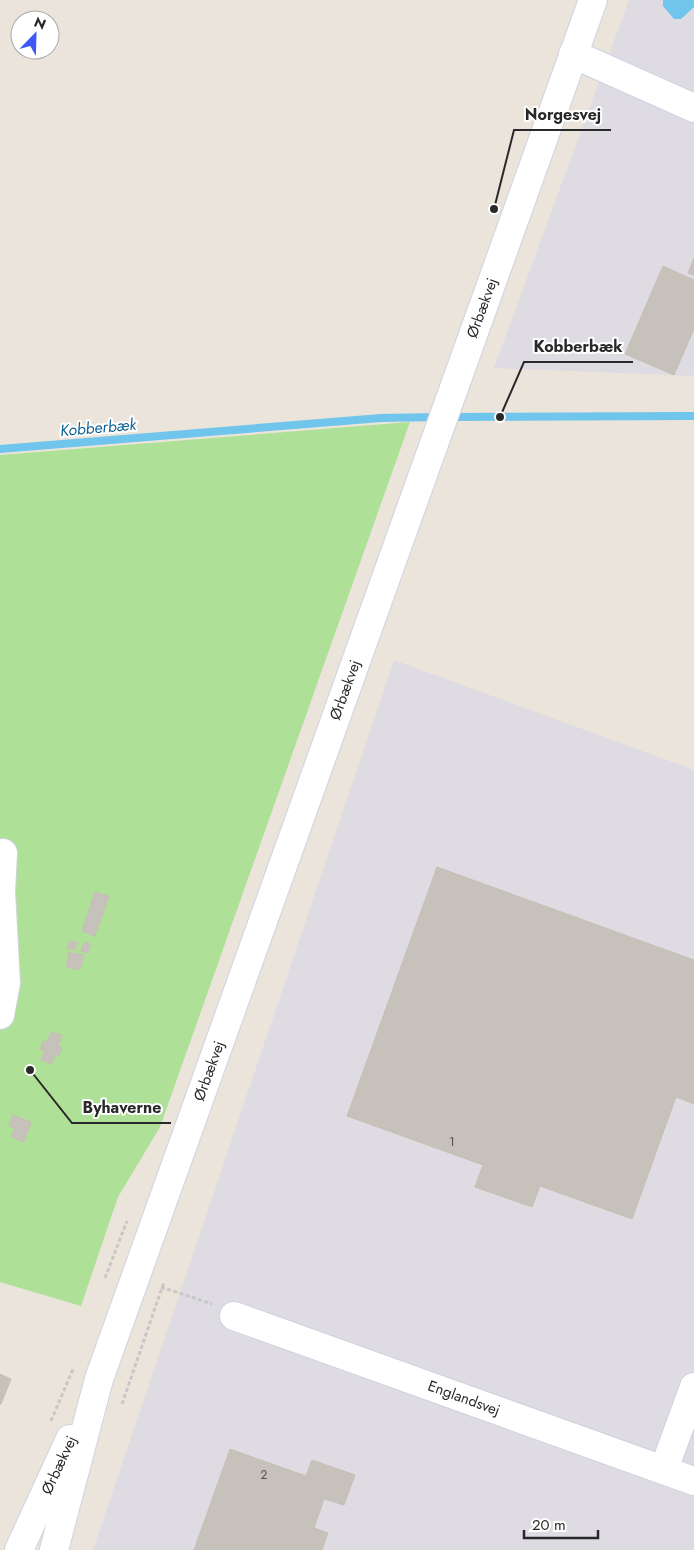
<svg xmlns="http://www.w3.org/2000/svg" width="694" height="1550" font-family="Jost,sans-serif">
<rect width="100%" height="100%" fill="#ebe4da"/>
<g fill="#dedbe3">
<path d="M629,0H694V376L494,368Z"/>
<path d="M394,660L694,770V1550H93Z"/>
</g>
<path fill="#aee197" d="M410,422L160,1127L118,1197L81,1306L0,1282V455Z"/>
<path fill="#6fc5eb" d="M663,0H694V7L681,19H674L663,6Z"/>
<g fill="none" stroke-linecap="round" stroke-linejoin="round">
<g stroke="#6fc5eb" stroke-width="8">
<path d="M449,417L694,416"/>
<path d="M0,449L381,418L437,417"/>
</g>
</g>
<g fill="#c6c1ba" stroke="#c6c0b4">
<path d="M694,258V275L688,273Z"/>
<path d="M663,266L694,280V329L674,375L625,354Z"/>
<path d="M437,867L694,960V1104L676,1097L632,1219L540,1186L532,1207L475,1187L483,1165L347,1116Z"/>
<path d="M95,892L109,896L95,936L82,931Z"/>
<path d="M69,941L77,942L75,950L67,949Z"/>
<path d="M84,942L91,944L88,953L81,951Z"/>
<path d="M69,952L84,955L80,970L66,967Z"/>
<path d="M51,1032L62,1035L58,1046L62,1047L59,1056L56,1054L52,1064L41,1060L45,1051L40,1050L43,1041L47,1042Z"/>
<path d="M13,1115L31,1122L24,1142L11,1137L15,1128L9,1126Z"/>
<path d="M0,1374L11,1379L1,1404H0Z"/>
<path d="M230,1449L306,1476L312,1460L355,1475L344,1505L324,1499L314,1528L328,1533L322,1550H194Z"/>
</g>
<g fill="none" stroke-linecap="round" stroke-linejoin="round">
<g stroke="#d0d2e1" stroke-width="30">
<g id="minor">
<path d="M573,54L694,108"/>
<path d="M0,1015L6,983L1,891L3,853"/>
<path d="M234,1316L694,1481"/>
<path d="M664,1469L694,1387"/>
<path d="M19,1550L70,1439"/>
<path d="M54,1550L99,1379L593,0"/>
</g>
</g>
<g stroke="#c7c7c7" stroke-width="3" stroke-dasharray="4 2.5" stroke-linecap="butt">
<path d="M105,1278L127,1221"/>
<path d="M161,1287L212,1304"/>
<path d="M122,1404L164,1282"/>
<path d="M51,1421L73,1369"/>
</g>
<use href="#minor" stroke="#fff" stroke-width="28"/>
</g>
<g text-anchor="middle" stroke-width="4" stroke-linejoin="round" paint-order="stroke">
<g font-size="12" fill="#504f4d">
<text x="452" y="1146">1</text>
<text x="264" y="1479">2</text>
</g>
<g font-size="15" fill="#292929" stroke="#fff">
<text transform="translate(482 308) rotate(-70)" y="5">Ørbækvej</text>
<text transform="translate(345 690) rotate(-70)" y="5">Ørbækvej</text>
<text transform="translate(209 1071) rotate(-70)" y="5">Ørbækvej</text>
<text transform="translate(464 1398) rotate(20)" y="5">Englandsvej</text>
<text transform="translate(59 1465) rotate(-65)" y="5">Ørbækvej</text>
</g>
<g font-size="16" font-style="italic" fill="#106295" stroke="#fff">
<text transform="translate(98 427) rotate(-5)" y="6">Kobberbæk</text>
</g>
</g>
<path fill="none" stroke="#292929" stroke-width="2" d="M494 209L514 130H611M500 417L524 362H633M30 1070L72 1123H171"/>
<g fill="#292929" stroke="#fff" stroke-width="2">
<circle cx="494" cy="209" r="5"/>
<circle cx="500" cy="417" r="5"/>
<circle cx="30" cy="1070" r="5"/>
</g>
<g font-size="16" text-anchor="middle" font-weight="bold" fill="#292929" stroke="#fff" stroke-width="4" stroke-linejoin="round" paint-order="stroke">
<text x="563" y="120">Norgesvej</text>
<text x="578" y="352">Kobberbæk</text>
<text x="122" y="1113">Byhaverne</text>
</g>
<g transform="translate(35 35) rotate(23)"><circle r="24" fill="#ffffff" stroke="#a9a9a9"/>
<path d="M0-4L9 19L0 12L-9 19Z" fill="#3c58f6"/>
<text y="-8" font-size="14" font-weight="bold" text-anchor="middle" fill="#292929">N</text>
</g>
<path d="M524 1530v8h74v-8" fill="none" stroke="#292929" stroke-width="2.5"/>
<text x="532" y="1530" font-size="15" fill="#292929" stroke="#ffffff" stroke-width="4" paint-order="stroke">20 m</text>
</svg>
